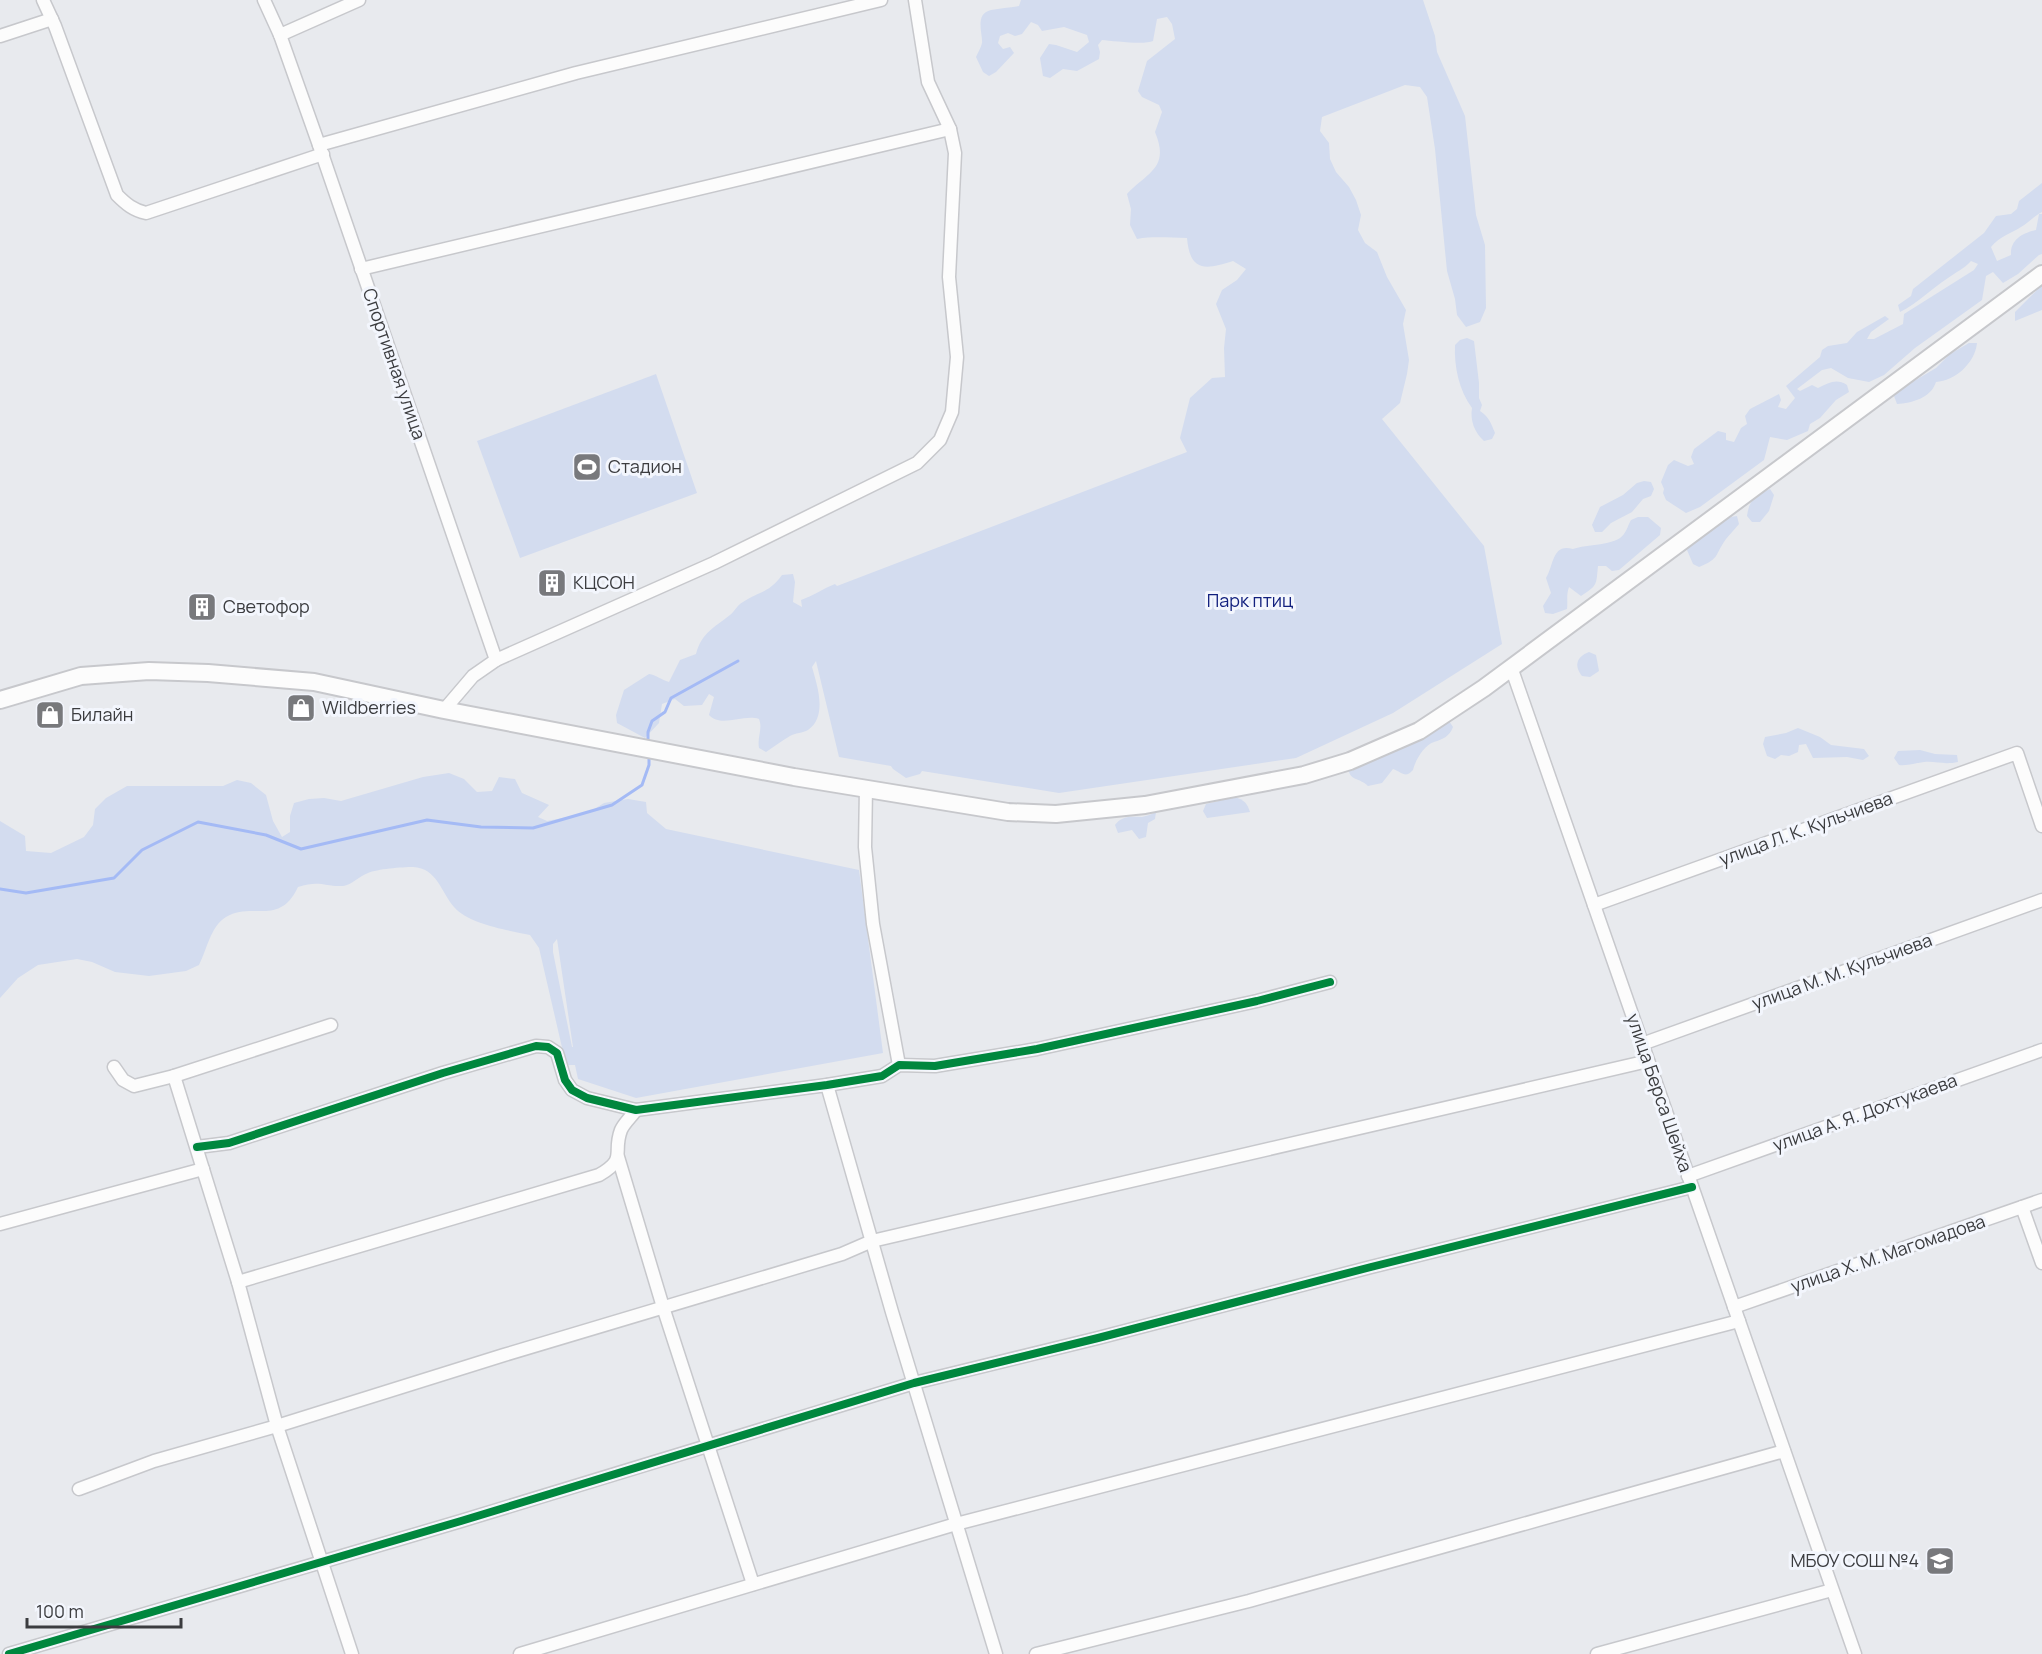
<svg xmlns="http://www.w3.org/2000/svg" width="2042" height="1654" font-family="Manrope,sans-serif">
<rect width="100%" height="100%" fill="#e8eaee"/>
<g fill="#d3dcef" fill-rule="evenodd">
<path d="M1021,0H1423L1435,36L1437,52L1465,116L1476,215L1485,245L1486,308L1480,322L1466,327L1457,315L1455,299L1447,271L1435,149L1427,97L1420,87L1405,85L1322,117L1320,131L1329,143L1330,159L1336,172L1349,187L1356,200L1361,215L1358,230L1365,243L1377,252L1387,277L1406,310L1403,324L1409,360L1407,374L1400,403L1382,419L1484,546L1502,644L1393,713L1296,758L1059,793L922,771L920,774L906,778L893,769L891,766L839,757L816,661L812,667C817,685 828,716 808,730C803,733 795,733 790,736C781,741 774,747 766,752L759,748C757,737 763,729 759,719C743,714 721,728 709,715L714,697L709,694L702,705L684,706L675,699L662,704L659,723L645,738L617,723L616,715L624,690L649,674C657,675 661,680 669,682L680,660L696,654C702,632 714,628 730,615C735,611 737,605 743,602C761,590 768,594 782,575L793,574L795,582L793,602L802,607L801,600C813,596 822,589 835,584L837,586L1187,452L1180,438L1190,398L1212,378L1225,377L1224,348L1226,329L1216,304L1222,290L1237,280L1246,269L1233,261C1205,270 1190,272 1187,238C1170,238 1154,236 1137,239L1130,225L1131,209L1127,194C1148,172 1170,168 1155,132L1162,112L1159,105L1142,97L1138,91L1147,61L1175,39L1172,24L1167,17L1157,19L1153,41C1145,45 1113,41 1102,40L1098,45L1100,52L1099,59L1077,71L1063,69L1050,78L1043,76L1040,58L1049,44L1056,45L1077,52L1089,42L1087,35L1064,27L1042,31L1038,25L1031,22L1022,34L1015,36L1008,33L1000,36L998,43L1003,49L1010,47L1014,53L996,72L989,76L983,72L976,57C978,52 981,48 982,43C983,34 974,14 991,10C1000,8 1010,8 1019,6Z"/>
<path d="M2042,183V212C2034,216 2029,222 2021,227C2010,234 2000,236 1991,247L1997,261L2011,255C2010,240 2022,233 2036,230L2039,214H2042V254L2039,255L2018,274L2003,283L1993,272L1986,276L1982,300L1915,348L1884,375L1869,382L1848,378L1831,368L1822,370L1797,389L1800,391L1812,385L1818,388C1829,383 1836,378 1847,385L1849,392L1836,400L1820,418L1810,424L1808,431L1787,440L1770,437L1764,460L1700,507L1686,513L1666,500L1663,493L1664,489L1661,482L1668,465L1674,460L1688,466L1694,464L1691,457L1694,449L1718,431L1726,433V440L1734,442L1741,428L1747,424L1745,416L1750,409L1779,394L1781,400L1778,407L1786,409L1795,398L1786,386L1820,357L1822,350L1828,346L1847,343L1857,332L1885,316L1889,319L1871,332L1867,339H1874L1903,324L1904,314L1974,270L1978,264L1971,261C1964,269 1956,272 1948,278C1931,289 1918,303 1900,312L1898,305L1911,296L1913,289L1984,233L1996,216L2011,214L2017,209L2019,201Z"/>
<path d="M2042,281V310L2015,321V312L2036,291Z"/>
<path d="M1467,338L1474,341L1479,383V398L1482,405L1480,411C1489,417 1491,423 1495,433L1492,439L1484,441C1474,432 1470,420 1472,408C1459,390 1454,367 1455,345L1460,340Z"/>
<path d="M1969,343H1977C1975,363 1955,381 1936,382C1931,398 1912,403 1897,404L1894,396L1899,390L1936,368L1950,354Z"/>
<path d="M656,374L697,493L520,558L477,441Z"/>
<path d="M1644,481L1651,482L1654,489L1651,496L1643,499L1632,512L1611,523L1602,532H1595L1592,525L1600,507L1623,495L1637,483Z"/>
<path d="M1770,489L1774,495L1769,511L1760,522H1752L1747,516C1749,500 1755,495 1770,489Z"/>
<path d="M1737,516L1739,524C1735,529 1730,534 1726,539C1715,554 1720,559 1699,567L1693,564L1687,550C1692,539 1700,537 1710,531C1721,526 1724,517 1737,516Z"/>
<path d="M1638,517H1648L1661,528L1660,535L1619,570L1612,571L1606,566H1598C1596,585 1598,585 1581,596L1569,587C1566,595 1568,601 1567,609L1553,614L1545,613L1543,606L1551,593L1546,578C1554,565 1552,543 1573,549C1586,544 1616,546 1624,534C1627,530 1628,525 1631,520Z"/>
<path d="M1589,652L1596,655L1599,671L1590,677L1582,676C1574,666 1576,657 1589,652Z"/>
<path d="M1449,721L1453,727C1449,737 1443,739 1434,742C1424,745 1415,761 1413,770C1405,779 1402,772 1393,769L1382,783L1368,786C1359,777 1347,781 1349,766L1352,763L1407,746L1419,738L1427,736L1440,723Z"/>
<path d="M1798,728L1820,737L1831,745L1864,749L1869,756L1863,760L1847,757L1813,758L1806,744L1799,745L1798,752L1789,756L1781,755L1775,759L1767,756L1763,744L1765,737L1786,733Z"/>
<path d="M1920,750L1935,754L1957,755L1958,762C1944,765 1936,761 1924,762C1915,763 1908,766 1899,765L1894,758L1898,751Z"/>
<path d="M449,773L464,779L477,792L492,791L499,777L515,779L522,793L549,805L538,817L547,821L588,813L604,803L628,799L646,802L647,813L666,829L859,870L883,1053L636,1098L578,1079L575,1065H568L564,1056L539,948L530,935C508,930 470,925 454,907C441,892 437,868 413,867C402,867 377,869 368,873C359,876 352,885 343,886C325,887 320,880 298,887C279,927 253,901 226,917C210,927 207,950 199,965L186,971L149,976L115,972L92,962L77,959L38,965L18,978L0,998V821L25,836L26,851L51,853L84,837L93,825L95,809L106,798L127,786H223L237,780L251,783L266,795L273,821L282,837L290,832V816L294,803L309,799L324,798L341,801L423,777ZM557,939L573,1047H572L553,952V944Z"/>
<path d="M1235,797C1244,800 1247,803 1250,812L1207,818L1203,811L1206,804Z"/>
<path d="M1156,812L1155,819L1148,823L1146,837L1139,839L1132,830L1118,833L1115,825C1123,815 1131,817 1142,817C1147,816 1152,814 1156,812Z"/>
</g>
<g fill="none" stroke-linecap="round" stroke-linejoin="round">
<g stroke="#a4baf5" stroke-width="3">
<path d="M648,740V732L652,721L665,712L671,698L738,661"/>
<path d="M0,889L26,893L114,878L142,850L198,822L266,835L301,849L427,820L481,827L533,828L612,805L642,785L649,765V759"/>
</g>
<g stroke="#c7c8cc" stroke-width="15">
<g id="minor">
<path d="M43,0L55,26L117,195C126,204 133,210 146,213L323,154"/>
<path d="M264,0L280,35L319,145L496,660L473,676L444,710"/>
<path d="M280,35L359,0"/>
<path d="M0,36L52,19"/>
<path d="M319,145L576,73L881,0"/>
<path d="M361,269L950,129"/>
<path d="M496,660L714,563L917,463L940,440L952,412L957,357L949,277L955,153L950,129L928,82L915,0"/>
<path d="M1511,667L1855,1654"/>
<path d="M866,788L865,847L873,924L899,1065"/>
<path d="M1594,905L2017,753L2042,826"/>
<path d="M1642,1044L2042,900"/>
<path d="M114,1067L123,1080L134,1086L174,1076L331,1025"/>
<path d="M174,1076L238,1282L277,1426L352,1654"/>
<path d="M827,1085L892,1312L996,1654"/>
<path d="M197,1147L229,1143L443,1073L536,1046L548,1047L557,1053L565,1080L572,1090L587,1098L636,1110L827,1085L882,1076L899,1065L935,1066L1037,1049L1257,1001L1330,982"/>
<path d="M618,1157L663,1307L753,1584"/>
<path d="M1688,1176L2042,1050"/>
<path d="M2022,1207L2042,1263"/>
<path d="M0,1224L203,1169"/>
<path d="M238,1282L599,1175C628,1158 612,1154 621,1130C624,1123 632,1116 636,1110"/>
<path d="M1734,1307L2042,1200"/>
<path d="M79,1489L154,1461L277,1426L504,1355L842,1254L872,1241L1648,1061"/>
<path d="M9,1654L461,1521L914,1383L1098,1338L1371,1267L1692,1187"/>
<path d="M520,1654L956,1524L1739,1321"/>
<path d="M1036,1654L1249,1601L1784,1451"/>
<path d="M1597,1654L1832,1590"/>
</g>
</g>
<g stroke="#c7c8cc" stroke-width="20">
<path id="secondary" d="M0,700L81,676L149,671L208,673L314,682L444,710L794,777L1008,812L1056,814L1145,805L1304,775L1350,761L1419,731L1484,688L2042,274"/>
</g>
<use href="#minor" stroke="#fcfcfc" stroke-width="12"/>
<use href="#secondary" stroke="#fcfcfc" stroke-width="16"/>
<g stroke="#f3f6fd" stroke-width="11">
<g id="cycleway">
<path d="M197,1147L229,1143L443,1073L536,1046L548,1047L557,1053L565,1080L572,1090L587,1098L636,1110L827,1085L882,1076L899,1065L935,1066L1037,1049L1257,1001L1330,982"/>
<path d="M9,1654L461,1521L914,1383L1098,1338L1371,1267L1692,1187"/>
</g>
</g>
<use href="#cycleway" stroke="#00873e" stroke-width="8"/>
</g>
<defs>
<g id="stadium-square" transform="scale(1.5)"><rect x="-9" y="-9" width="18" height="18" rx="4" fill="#78797c" stroke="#f3f6fd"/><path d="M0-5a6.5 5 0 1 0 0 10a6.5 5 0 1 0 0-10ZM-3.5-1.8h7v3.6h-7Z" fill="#fff"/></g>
<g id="building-square" transform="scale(1.5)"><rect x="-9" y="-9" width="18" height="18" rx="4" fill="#78797c" stroke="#f3f6fd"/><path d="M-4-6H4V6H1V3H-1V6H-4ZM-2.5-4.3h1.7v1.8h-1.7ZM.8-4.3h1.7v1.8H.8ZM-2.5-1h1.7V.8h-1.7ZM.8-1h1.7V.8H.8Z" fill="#fff"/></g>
<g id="shop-square" transform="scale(1.5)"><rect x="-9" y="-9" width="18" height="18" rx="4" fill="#78797c" stroke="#f3f6fd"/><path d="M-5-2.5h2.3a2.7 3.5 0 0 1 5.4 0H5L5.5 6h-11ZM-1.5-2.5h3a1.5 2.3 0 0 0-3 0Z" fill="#fff"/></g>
<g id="school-square" transform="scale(1.5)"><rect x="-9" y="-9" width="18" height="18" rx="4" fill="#78797c" stroke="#f3f6fd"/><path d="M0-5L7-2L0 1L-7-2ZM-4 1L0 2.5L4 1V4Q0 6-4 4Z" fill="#fff"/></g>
</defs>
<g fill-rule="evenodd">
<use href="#stadium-square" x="587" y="467"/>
<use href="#building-square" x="552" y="583"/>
<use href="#building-square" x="202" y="607"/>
<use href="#shop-square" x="301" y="708"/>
<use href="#shop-square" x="50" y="715"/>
<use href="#school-square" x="1940" y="1561"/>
</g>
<g text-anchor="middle" stroke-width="6" stroke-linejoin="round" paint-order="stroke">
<g font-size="18" fill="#3b3c3f" stroke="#f3f6fd">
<text transform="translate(394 364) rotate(71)" y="6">Спортивная улица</text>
<text transform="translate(1806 829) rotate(-20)" y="6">улица Л. К. Кульчиева</text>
<text transform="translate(1842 972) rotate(-20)" y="6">улица М. М. Кульчиева</text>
<text transform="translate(1659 1093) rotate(71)" y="6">улица Берса Шейха</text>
<text transform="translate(1865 1113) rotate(-20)" y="6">улица А. Я. Дохтукаева</text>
<text transform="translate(1888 1254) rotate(-19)" y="6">улица Х. М. Магомадова</text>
</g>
<g font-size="18" fill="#3b3c3f" stroke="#f3f6fd" text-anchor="start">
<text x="608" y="473">Стадион</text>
<text x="573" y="589">КЦСОН</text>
<text x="223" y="613">Светофор</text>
<text x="322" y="714">Wildberries</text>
<text x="71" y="721">Билайн</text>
<text x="1919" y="1567" text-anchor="end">МБОУ СОШ №4</text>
</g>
<g font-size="18" fill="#12207e" stroke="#f3f6fd">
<text x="1250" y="607">Парк птиц</text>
</g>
</g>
<path d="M27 1618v9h154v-9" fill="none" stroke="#3b3c3f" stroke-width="3"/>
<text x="36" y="1618" font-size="18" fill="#3b3c3f" stroke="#f3f6fd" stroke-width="4.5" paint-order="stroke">100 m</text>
</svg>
